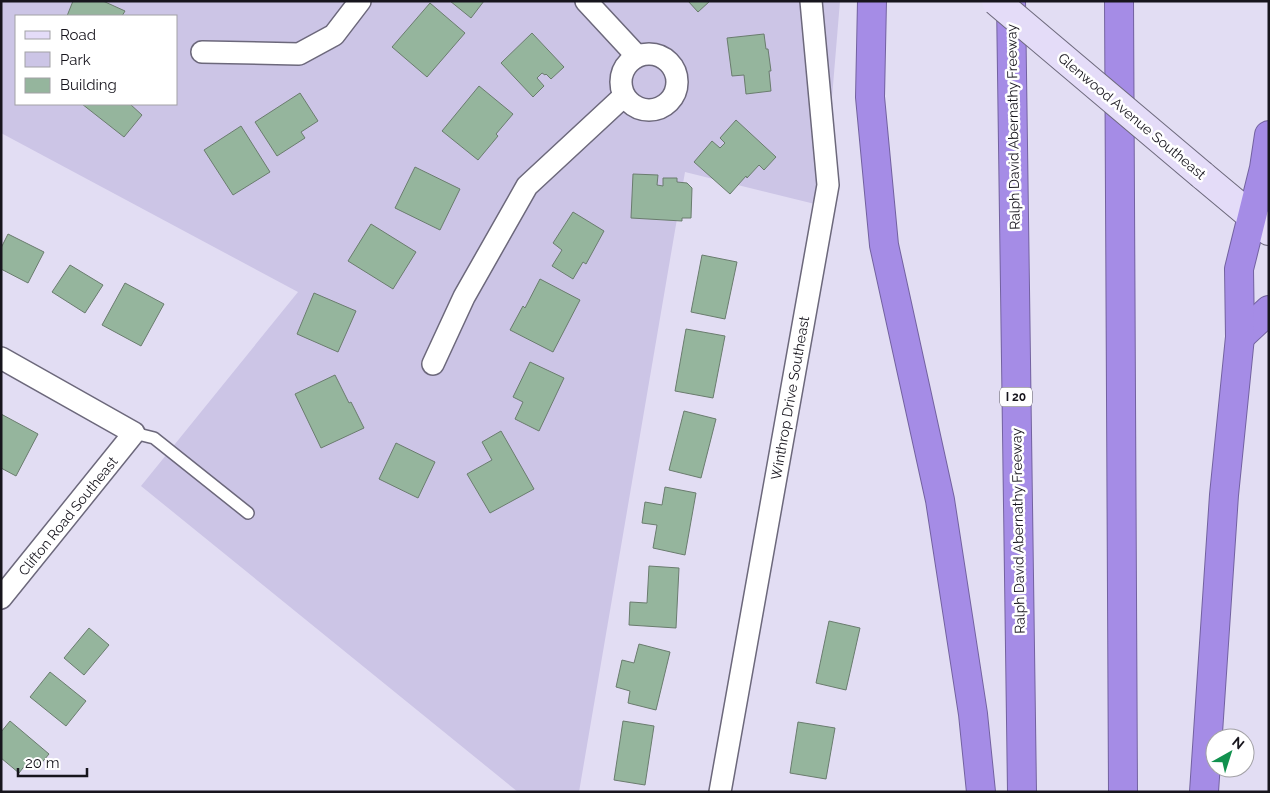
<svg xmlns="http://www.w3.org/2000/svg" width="1270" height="793" font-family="Raleway,sans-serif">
<rect width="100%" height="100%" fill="#e2ddf3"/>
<path fill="#ccc5e6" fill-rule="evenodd" d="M1,1H840L823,206L685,172L579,792H518L141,486L298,292L1,133ZM16,16H176V104H16Z"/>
<g fill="#95b59d" stroke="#6a7c6e">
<path d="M73,1H103L125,11L122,16H67Z"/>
<path d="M450,1H484L471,18Z"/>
<path d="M688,1H710L698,12Z"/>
<path d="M430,3L465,33L427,77L392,47Z"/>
<path d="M532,33L564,67L551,79L546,74L545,75L542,73L537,78L544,86L533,97L501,63Z"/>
<path d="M764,34L766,49H768L771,71H769L771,91L746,94L744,75L732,76L727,38Z"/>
<path d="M479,86L513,114L496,134L498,136L478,160L442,131Z"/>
<path d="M300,93L318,121L301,132L305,138L277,156L255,122Z"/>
<path d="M82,104H130L142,115L124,137Z"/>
<path d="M736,120L776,157L764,170L759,165L747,178L746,176L730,194L694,162L712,141L720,148L725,143L720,138Z"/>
<path d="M241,126L270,172L233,195L204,150Z"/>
<path d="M415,167L460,189L440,230L395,208Z"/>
<path d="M633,174L658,175L657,185L663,186V178H677V182L687,183L692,188L691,218H682V221L631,218Z"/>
<path d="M573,212L604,231L586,264L583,262L573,279L552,266L562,250L553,243Z"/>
<path d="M371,224L416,252L393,289L348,261Z"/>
<path d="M8,234L44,252L28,283L1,269V248Z"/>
<path d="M702,255L737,262L725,319L691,312Z"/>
<path d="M70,265L103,285L85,313L52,292Z"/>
<path d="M540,279L580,300L553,352L510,330L523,306L525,308Z"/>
<path d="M125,283L164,304L141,346L102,325Z"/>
<path d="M314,293L356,311L338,352L297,334Z"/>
<path d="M686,329L725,336L713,398L675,391Z"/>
<path d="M530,362L564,378L539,431L515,419L523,402L513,397Z"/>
<path d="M335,375L349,403L351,402L364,428L321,448L295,394Z"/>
<path d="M684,411L716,419L701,478L669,470Z"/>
<path d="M1,414L38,434L16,476L1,468Z"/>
<path d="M501,431L534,489L490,513L467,474L492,460L482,442Z"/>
<path d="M396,443L435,462L418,498L379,479Z"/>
<path d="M665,487L696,493L685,555L653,548L657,525L642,523L645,502L662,505Z"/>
<path d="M649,566L679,568L676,628L629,625L630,602L647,603Z"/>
<path d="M829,621L860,628L846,690L816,683Z"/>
<path d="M89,628L109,645L84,675L64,658Z"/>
<path d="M639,644L670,652L656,710L628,703L630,691L616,687L622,660L634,663Z"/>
<path d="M50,672L86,701L66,726L30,697Z"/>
<path d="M10,721L49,754L39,766L30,759L19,773L1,758V732Z"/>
<path d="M623,721L654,726L645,785L614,780Z"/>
<path d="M798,722L835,728L826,779L790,773Z"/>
</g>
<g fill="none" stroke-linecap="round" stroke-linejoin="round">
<g stroke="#6c687b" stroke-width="14">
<path id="lane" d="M134,433L154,438L159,442L248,513"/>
</g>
<g stroke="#6c687b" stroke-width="24">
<g id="street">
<path d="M586,1L637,56"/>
<path d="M202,52L299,54L334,35L360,1"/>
<circle cx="649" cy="82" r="28"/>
<path d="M1,358L134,433L1,598"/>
<path d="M433,364L464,297L527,186L624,96"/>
<path d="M720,792L828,185L811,1"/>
</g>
</g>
<g stroke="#6c687b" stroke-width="30">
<path id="secondary" d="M1202,175L1269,231"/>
</g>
<g stroke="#7362a0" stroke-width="30">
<g id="highway">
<path d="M872,1L870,97L884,245L940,500L973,714L981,792"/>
<path d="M1011,1L1022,792"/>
<path d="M1119,1L1123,792"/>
<path d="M1240,337L1269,310"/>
<path d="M1204,792L1224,495L1240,337L1239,269L1264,168L1269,135"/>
</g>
</g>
<use href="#lane" stroke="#fff" stroke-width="11"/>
<use href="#street" stroke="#fff" stroke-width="21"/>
<use href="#secondary" stroke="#e4dcf8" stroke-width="28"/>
<use href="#highway" stroke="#a58ce6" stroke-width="28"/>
<g stroke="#6c687b" stroke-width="30" stroke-linecap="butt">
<path id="secondary-bridge" d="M996,1L1202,175"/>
</g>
<use href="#secondary-bridge" stroke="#e4dcf8" stroke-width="28"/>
</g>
<g text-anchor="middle" stroke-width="5" stroke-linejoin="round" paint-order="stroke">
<rect fill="#fff" stroke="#5d5b61" stroke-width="1" x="1000" y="387.5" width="32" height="19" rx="4"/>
<g font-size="12" font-weight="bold" fill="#17151d">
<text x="1016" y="401">I 20</text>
</g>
<g font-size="14" fill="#17151d" stroke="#fff">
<text transform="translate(1132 116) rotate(40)" y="5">Glenwood Avenue Southeast</text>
<text transform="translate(1013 127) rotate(-91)" y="5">Ralph David Abernathy Freeway</text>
<text transform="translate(790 398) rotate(-80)" y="5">Winthrop Drive Southeast</text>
<text transform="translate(68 516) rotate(-51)" y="5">Clifton Road Southeast</text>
<text transform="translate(1018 531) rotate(-91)" y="5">Ralph David Abernathy Freeway</text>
</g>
</g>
<rect width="1270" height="793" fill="none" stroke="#17151d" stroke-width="5"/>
<rect x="15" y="15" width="162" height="90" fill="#ffffff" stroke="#a2a1a5"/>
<rect x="25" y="31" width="25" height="8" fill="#e4dcf8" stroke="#a2a1a5"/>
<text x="60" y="40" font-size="15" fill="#17151d">Road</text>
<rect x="25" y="52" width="25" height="15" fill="#ccc5e6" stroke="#a2a1a5"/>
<text x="60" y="65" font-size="15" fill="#17151d">Park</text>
<rect x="25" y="78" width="25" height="15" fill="#95b59d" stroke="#a2a1a5"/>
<text x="60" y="90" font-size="15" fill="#17151d">Building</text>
<g transform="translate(1230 753) rotate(39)"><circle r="24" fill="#ffffff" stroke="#a2a1a5"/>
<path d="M0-4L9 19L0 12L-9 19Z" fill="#11914e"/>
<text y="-8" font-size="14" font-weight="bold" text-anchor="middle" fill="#17151d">N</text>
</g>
<path d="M18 768v8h69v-8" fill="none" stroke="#17151d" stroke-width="2.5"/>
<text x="25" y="768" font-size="15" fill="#17151d" stroke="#ffffff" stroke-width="4" paint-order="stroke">20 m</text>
</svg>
